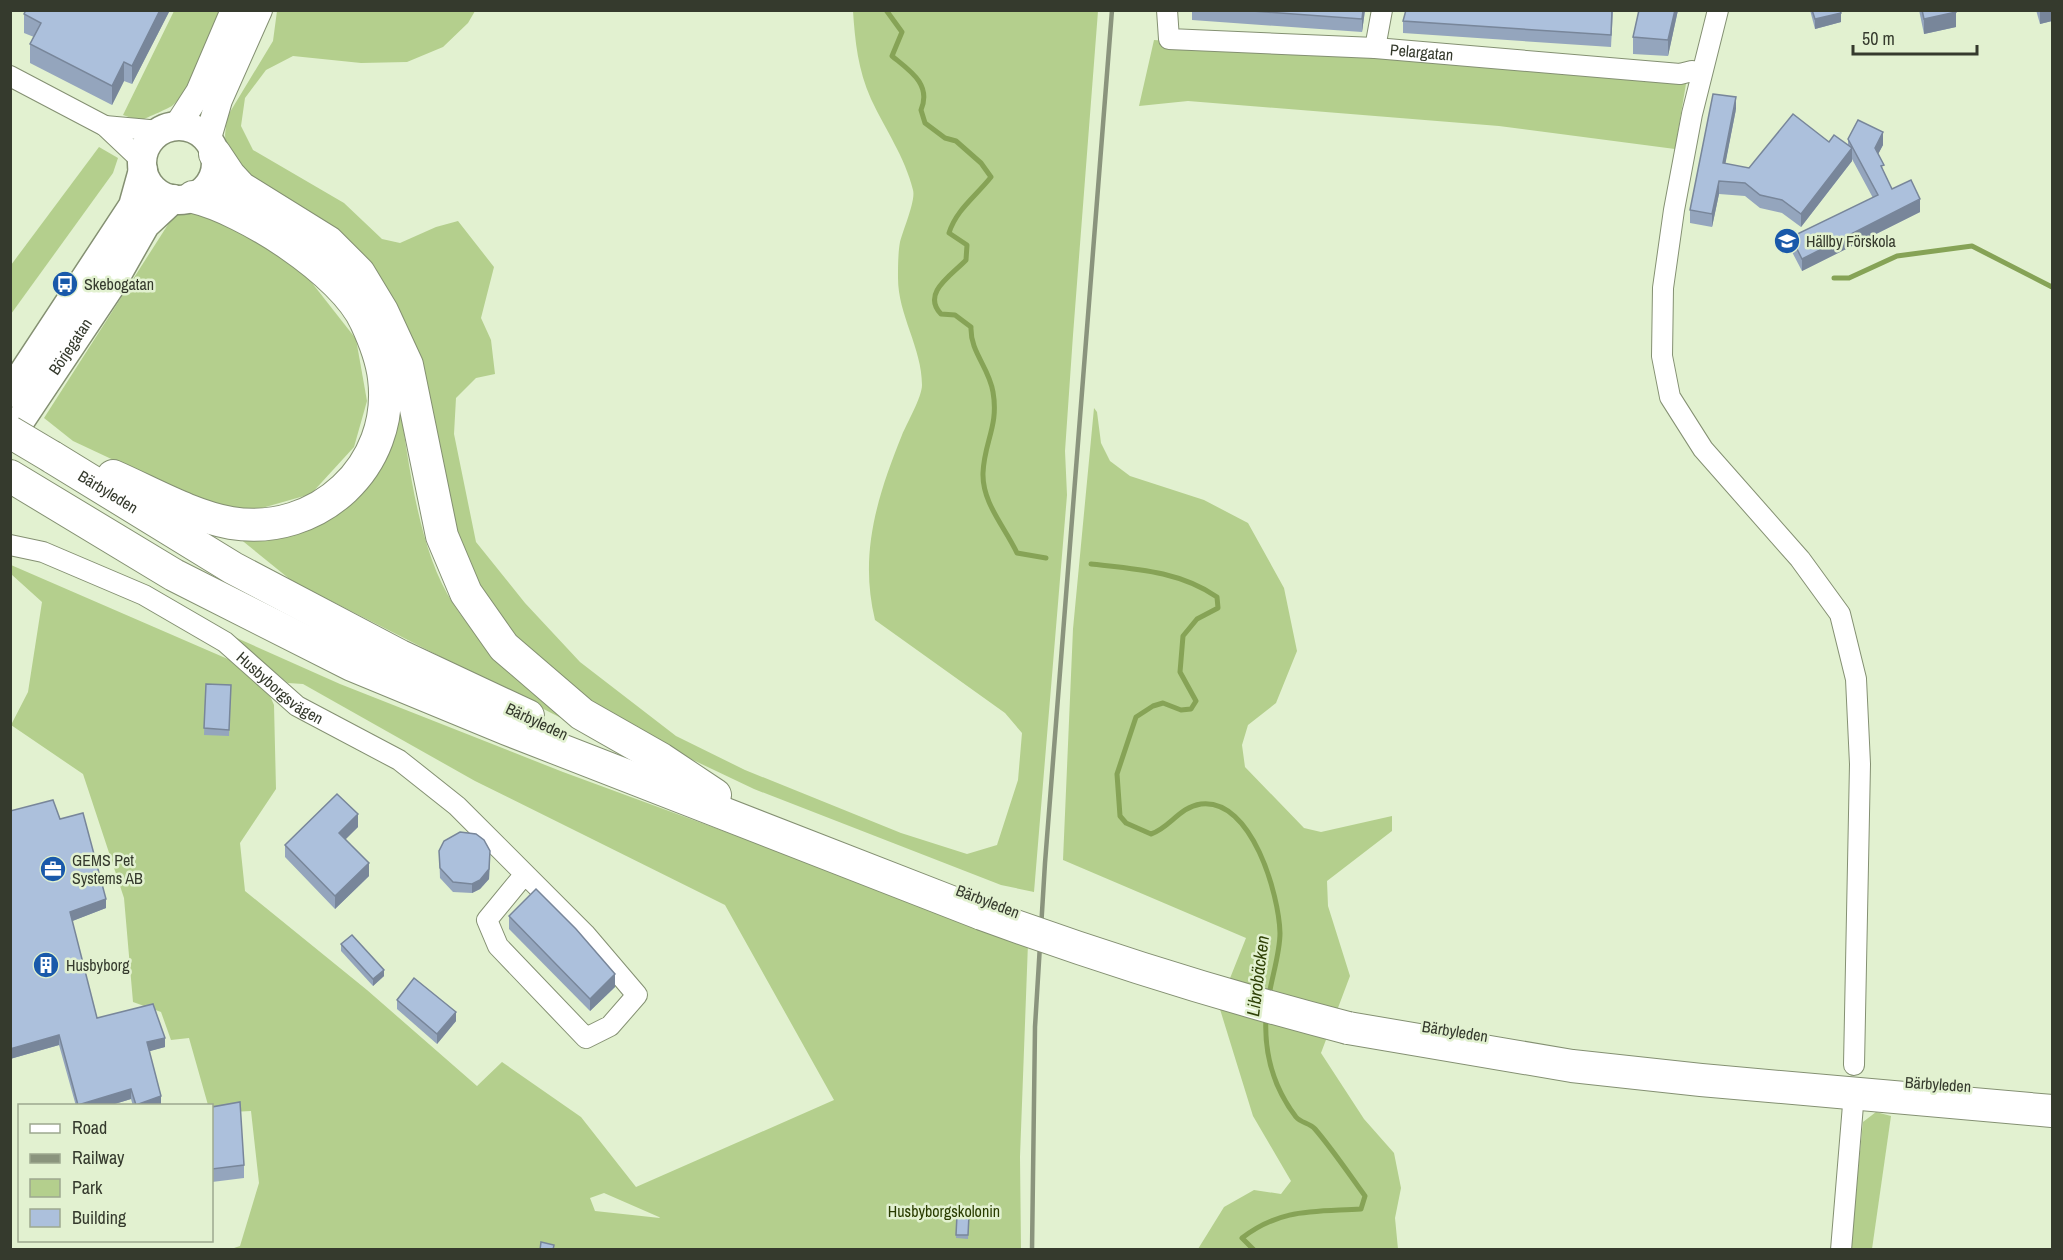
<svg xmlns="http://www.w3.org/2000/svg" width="2063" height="1260" font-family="'Archivo Narrow',sans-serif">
<rect width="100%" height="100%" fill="#e2f1d0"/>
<g fill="#b4cf8d" fill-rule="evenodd">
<path d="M174,11H222C211,34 192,90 173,105C170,108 148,117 140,121L123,115Z"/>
<path d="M277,11H475L468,23L443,47L407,62L361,63L293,56L266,70L245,98L241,126L253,150L344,203L382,239L400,243L436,227L458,221L494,267L481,318L491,340L495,374L476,378L456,398L454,434L476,542L525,603L580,662L676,736L745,770L901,833L967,854L997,845L1018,780L1022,733L1005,713L875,620C859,554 877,497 902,435C907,423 922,397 922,385C922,348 898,315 898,278C898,267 898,253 900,242C903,230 916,200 913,190C905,157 885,129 871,99C858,70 855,41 853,11H1098L1073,335L1065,451L1067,495L1034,892L1001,885L754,789L653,741L597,709L507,639L462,564L415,366L228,162L225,135L227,117L273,41Z"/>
<path d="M1154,40L1687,78L1675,149L1499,126L1188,101L1139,106Z"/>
<path d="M99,147L118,158L113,173L11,314V265Z"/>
<path d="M196,206L232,221L305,274L356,339L367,401L354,447L311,494L248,512L201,501L73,441L44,418L176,212Z"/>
<path d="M398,395C409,460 417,549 454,605C485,652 532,687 573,724L292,581L239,538L309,525Z"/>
<path d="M1094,408L1097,412L1101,443L1110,461L1130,476L1204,500L1248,523L1284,588L1297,651L1276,703L1248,725L1242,745L1245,767L1304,828L1321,832L1392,816V831L1327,881L1328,906L1350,976L1321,1053L1364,1119L1394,1153L1401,1188L1395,1218L1398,1249H1198L1224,1207L1254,1190L1281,1194L1291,1181L1253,1116L1219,1006L1246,938L1063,860L1073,629Z"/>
<path d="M11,565L260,673L274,705L276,789L240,843L245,891L367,990L477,1086L502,1062L581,1117L636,1187L834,1100L725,905L475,781L303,684L288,683L230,635L340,684L563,772L1028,943L1020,1157L1021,1249H231L240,1246L259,1183L251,1111L212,1113V1106L208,1105L189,1038L171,1040L161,1012L133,1002L124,898L83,774L11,725L28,692L42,602L11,574ZM604,1193L659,1217L660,1218L595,1211L590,1198Z"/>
<path d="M1876,1112L1891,1116L1872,1249L1850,1250L1863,1122Z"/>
</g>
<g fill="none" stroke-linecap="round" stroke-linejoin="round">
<g stroke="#86a356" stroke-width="5">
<path d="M886,10L902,32L892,56C909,70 932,84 921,110L925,123L945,138L956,141L981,163L991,177C976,196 956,210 949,233L967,245L966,260C952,275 921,293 941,314L955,315L971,327C970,352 989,367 993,392C999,426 984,442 983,473C982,503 1005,527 1017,553L1046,558"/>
<path d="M1834,278H1849L1897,256L1972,246L2052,287"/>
<path d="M1091,564C1136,569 1179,571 1217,597L1218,608L1197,619L1183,636L1180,672L1196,701L1191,709L1181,710L1163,703L1153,706L1136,717L1117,774L1120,816L1126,823L1151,834C1170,828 1179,807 1201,804C1252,798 1279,895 1280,933C1280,953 1272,976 1269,996"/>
<path d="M1254,1250L1242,1238C1281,1208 1314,1212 1361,1209L1365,1196C1349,1174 1333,1150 1315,1129C1310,1123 1301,1123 1296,1117C1274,1088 1264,1053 1266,1017"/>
</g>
<g stroke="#849072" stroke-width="22">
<g id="minor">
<path id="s1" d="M1167,10L1169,39L1375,48L1680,74L1692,71L1701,76"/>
<path d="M1718,10L1692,114L1674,210L1663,288L1662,356L1670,397L1703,449L1800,559L1840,614L1856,679L1860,764L1854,1065"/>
<path d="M1375,48L1382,10"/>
<path d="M10,76L105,126L142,161"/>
<path d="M105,126L160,131"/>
<path id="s2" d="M10,545L43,552L144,595L225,642L297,706L399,760L457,806L585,934L637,995L610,1026L586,1038L498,946L487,920L524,875"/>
<path d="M1841,1250L1853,1105"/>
</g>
</g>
<g stroke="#849072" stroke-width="28">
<g id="tertiary">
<path d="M177,126L199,92L234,10"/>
<path d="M208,138L219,100L259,10"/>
</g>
</g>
<g stroke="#849072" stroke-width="31">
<g id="secondary">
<circle cx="179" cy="163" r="37"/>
<path d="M10,393L133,206L143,170"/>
<path id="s3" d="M10,436L111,285L145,225L173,199"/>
</g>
</g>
<g stroke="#849072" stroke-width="34">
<g id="primary">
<path d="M215,154L229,175L241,188L328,242L359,273L382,311L407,365L442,536L466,593L504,647L582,714L661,759L715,795"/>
<path id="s4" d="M52,457L233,568L400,656L528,716"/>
<path d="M10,476L174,575L352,665L507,729L982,914"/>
<path d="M113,476C150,492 191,516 231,523C318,537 395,466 384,378C382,361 373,337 366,322C344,272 245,209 193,197"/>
<path d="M1348,1028L1572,1066L1701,1080L2052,1111"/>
</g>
</g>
<use href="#minor" stroke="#fff" stroke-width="20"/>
<use href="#tertiary" stroke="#fff" stroke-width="26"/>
<use href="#secondary" stroke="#fff" stroke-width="28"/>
<use href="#primary" stroke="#fff" stroke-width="32"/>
<path stroke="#8a947d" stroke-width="4.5" d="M1032,1250L1035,1027L1045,863L1112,10"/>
<g stroke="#849072" stroke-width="34" stroke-linecap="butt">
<g id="primary-bridge">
<path d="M10,432L52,457"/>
<path d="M982,914C1103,958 1224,996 1348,1028"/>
</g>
</g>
<use href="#primary-bridge" stroke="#fff" stroke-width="32"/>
</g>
<g fill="#94a5bd">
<path d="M170,10L132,84L124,81L112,105L30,63V44L34,37L24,33V14Z"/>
<path d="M1192,10H1365L1362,32L1192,20Z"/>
<path d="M1613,10L1611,47L1403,33V21Z"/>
<path d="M1639,10H1678L1668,56L1633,54V37Z"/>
<path d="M1810,10H1840L1841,22L1815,29Z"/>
<path d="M1919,10H1955L1956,27L1924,34Z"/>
<path d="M2036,10H2052V21L2040,24Z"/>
<path d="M1736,109L1725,164L1749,168L1829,142L1848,145V139L1883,145L1878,154L1884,173L1892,189L1920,212L1802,271L1791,250V237L1873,198L1852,159V161L1801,227L1782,213L1760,208L1745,196L1719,194L1712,227L1690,223V210Z"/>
<path d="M206,684L231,685L229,736L204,735Z"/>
<path d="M10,811L60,819L106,908L72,921L97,1018L165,1047L149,1051L161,1106H133L131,1099L108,1106H76L59,1045L10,1059Z"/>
<path d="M358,827L345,839L369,876L335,909L285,857V845Z"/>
<path d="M439,851L490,861L489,879L480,889L472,893L453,892L440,878Z"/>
<path d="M509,916L615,987L590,1011L509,929Z"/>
<path d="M341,944L384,976L373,986L341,951Z"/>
<path d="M397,1000L456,1021L437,1044L397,1009Z"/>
<path d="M212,1107L244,1165V1178L212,1182Z"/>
<path d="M957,1215H969L968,1239L956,1238Z"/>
</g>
<g fill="#78869a">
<path d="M160,10H170L132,84V66Z"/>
<path d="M1363,10H1365L1362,32V19Z"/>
<path d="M1675,10H1678L1668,56V40Z"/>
<path d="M2040,10H2052V21L2040,24Z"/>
<path d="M1956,12V27L1924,34V19Z"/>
<path d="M1841,13V22L1815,29V19Z"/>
<path d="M124,62V81L112,105V86Z"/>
<path d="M1736,97V109L1723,176V163Z"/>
<path d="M1883,132V145L1875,160V148Z"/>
<path d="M1852,148V161L1801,227V214Z"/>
<path d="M1719,181V194L1712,227V214Z"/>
<path d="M1920,199V212L1802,271V259Z"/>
<path d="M358,814V827L339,846V833Z"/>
<path d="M490,851L489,879L480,889L472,893V884Z"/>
<path d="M369,863V876L335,909V896Z"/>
<path d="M106,899V908L70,922V912Z"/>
<path d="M384,970V976L373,986V979Z"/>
<path d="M615,974V987L590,1011V999Z"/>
<path d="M456,1012V1021L437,1044V1034Z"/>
<path d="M59,1035V1045L10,1059V1049Z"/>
<path d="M165,1038V1047L147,1052V1042Z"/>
<path d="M131,1089V1099L108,1106H78V1105Z"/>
<path d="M161,1096V1106H136V1105Z"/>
</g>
<g fill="#acc0dc" stroke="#78869a" stroke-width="1.5">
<path d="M26,10H160L132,66L124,62L112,86L30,44L41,23L24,14Z"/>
<path d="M1239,10H1363L1362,19Z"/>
<path d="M1406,10H1612L1611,35L1403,21Z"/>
<path d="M1639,10H1675L1668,40L1633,37Z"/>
<path d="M1812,10H1840L1841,13L1815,19Z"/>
<path d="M1922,10H1955L1956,12L1924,19Z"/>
<path d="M1713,94L1736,97L1723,163L1749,168L1793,114L1829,142L1834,135L1852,148L1801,214L1782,200L1760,195L1745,183L1719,181L1712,214L1690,210Z"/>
<path d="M1858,120L1883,132L1875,148L1884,165L1881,166L1892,189L1911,180L1920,199L1802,259L1791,237L1878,195L1848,139Z"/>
<path d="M206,684L231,685L229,730L204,728Z"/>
<path d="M337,794L358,814L339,833L369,863L335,896L285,845Z"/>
<path d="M53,800L60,819L83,813L106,899L70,912L97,1018L153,1004L165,1038L147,1042L161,1096L136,1105L131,1089L78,1105L59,1035L10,1049V811Z"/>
<path d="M460,832L476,834L484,840L490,851L489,869L480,880L472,884L453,882L440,868L439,851L444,841Z"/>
<path d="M536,889L576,929L615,974L590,999L509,916Z"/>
<path d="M352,935L384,970L373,979L341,944Z"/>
<path d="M414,978L456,1012L437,1034L397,1000Z"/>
<path d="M240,1102L244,1165L212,1169V1107Z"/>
<path d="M957,1215H969L968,1235H956Z"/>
<path d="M541,1242L554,1245L553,1250H540Z"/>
</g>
<defs>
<g id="school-disc" transform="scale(1.35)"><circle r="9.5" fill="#1959aa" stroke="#e2f1d0"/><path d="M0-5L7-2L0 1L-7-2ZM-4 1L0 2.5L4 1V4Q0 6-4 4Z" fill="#fff"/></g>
<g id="bus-disc" transform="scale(1.35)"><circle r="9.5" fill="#1959aa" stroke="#e2f1d0"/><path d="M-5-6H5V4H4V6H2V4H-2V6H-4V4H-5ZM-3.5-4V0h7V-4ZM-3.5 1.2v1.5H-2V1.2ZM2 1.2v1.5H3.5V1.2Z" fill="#fff"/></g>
<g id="office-disc" transform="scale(1.35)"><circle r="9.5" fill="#1959aa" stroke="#e2f1d0"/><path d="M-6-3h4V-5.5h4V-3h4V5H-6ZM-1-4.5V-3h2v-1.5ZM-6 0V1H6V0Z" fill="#fff"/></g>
<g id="building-disc" transform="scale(1.35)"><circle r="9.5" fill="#1959aa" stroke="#e2f1d0"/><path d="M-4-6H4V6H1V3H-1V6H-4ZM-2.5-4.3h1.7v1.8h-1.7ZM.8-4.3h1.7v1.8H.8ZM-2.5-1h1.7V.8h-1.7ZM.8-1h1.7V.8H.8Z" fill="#fff"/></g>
</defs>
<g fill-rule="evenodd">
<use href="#school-disc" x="1787" y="241"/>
<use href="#bus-disc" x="65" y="284"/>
<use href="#office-disc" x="53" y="869"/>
<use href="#building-disc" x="46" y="965"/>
</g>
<g text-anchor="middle" stroke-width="5" stroke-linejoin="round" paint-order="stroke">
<g font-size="16" fill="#353a2d" stroke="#e2f1d0">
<text dy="6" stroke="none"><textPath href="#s1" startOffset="282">Pelargatan</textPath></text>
<text dy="6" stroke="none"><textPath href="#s3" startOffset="108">Börjegatan</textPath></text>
<text dy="6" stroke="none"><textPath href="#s4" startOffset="66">Bärbyleden</textPath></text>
<text dy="6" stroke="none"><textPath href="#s2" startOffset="309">Husbyborgsvägen</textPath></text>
<text transform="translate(537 721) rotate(25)" y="6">Bärbyleden</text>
<text transform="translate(988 901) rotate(21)" y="6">Bärbyleden</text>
<text transform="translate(1455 1031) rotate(9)" y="6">Bärbyleden</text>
<text transform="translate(1938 1084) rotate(4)" y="6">Bärbyleden</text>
</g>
<g font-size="16" fill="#353a2d" stroke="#e2f1d0" text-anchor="start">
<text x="1806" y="247">Hällby Förskola</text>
<text x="84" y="290">Skebogatan</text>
<text x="72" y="866">GEMS Pet<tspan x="72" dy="18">Systems AB</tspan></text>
<text x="66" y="971">Husbyborg</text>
</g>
<g font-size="16" fill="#2a3c01" stroke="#e2f1d0">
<text x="944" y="1217">Husbyborgskolonin</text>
</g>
<g font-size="18" font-style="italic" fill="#2f4106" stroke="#e2f1d0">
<text transform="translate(1258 976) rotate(-83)" y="6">Librobäcken</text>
</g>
</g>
<rect width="2063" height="1260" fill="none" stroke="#353a2d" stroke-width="24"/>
<rect x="18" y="1104" width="195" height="138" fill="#e2f1d0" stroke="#9da88f" stroke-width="1.5"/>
<rect x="30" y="1124" width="30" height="9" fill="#ffffff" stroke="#9da88f" stroke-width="1.5"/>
<text x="72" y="1134" font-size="18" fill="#353a2d">Road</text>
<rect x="30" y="1154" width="30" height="9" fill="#8a947d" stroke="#9da88f" stroke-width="1.5"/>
<text x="72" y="1164" font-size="18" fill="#353a2d">Railway</text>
<rect x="30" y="1179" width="30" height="18" fill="#b4cf8d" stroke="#9da88f" stroke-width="1.5"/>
<text x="72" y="1194" font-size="18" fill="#353a2d">Park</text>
<rect x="30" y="1209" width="30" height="18" fill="#acc0dc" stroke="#9da88f" stroke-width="1.5"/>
<text x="72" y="1224" font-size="18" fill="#353a2d">Building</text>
<path d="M1853 45v9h124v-9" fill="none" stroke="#353a2d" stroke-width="3"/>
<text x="1862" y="45" font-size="18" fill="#353a2d" stroke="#e2f1d0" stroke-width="4.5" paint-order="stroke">50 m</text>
</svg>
